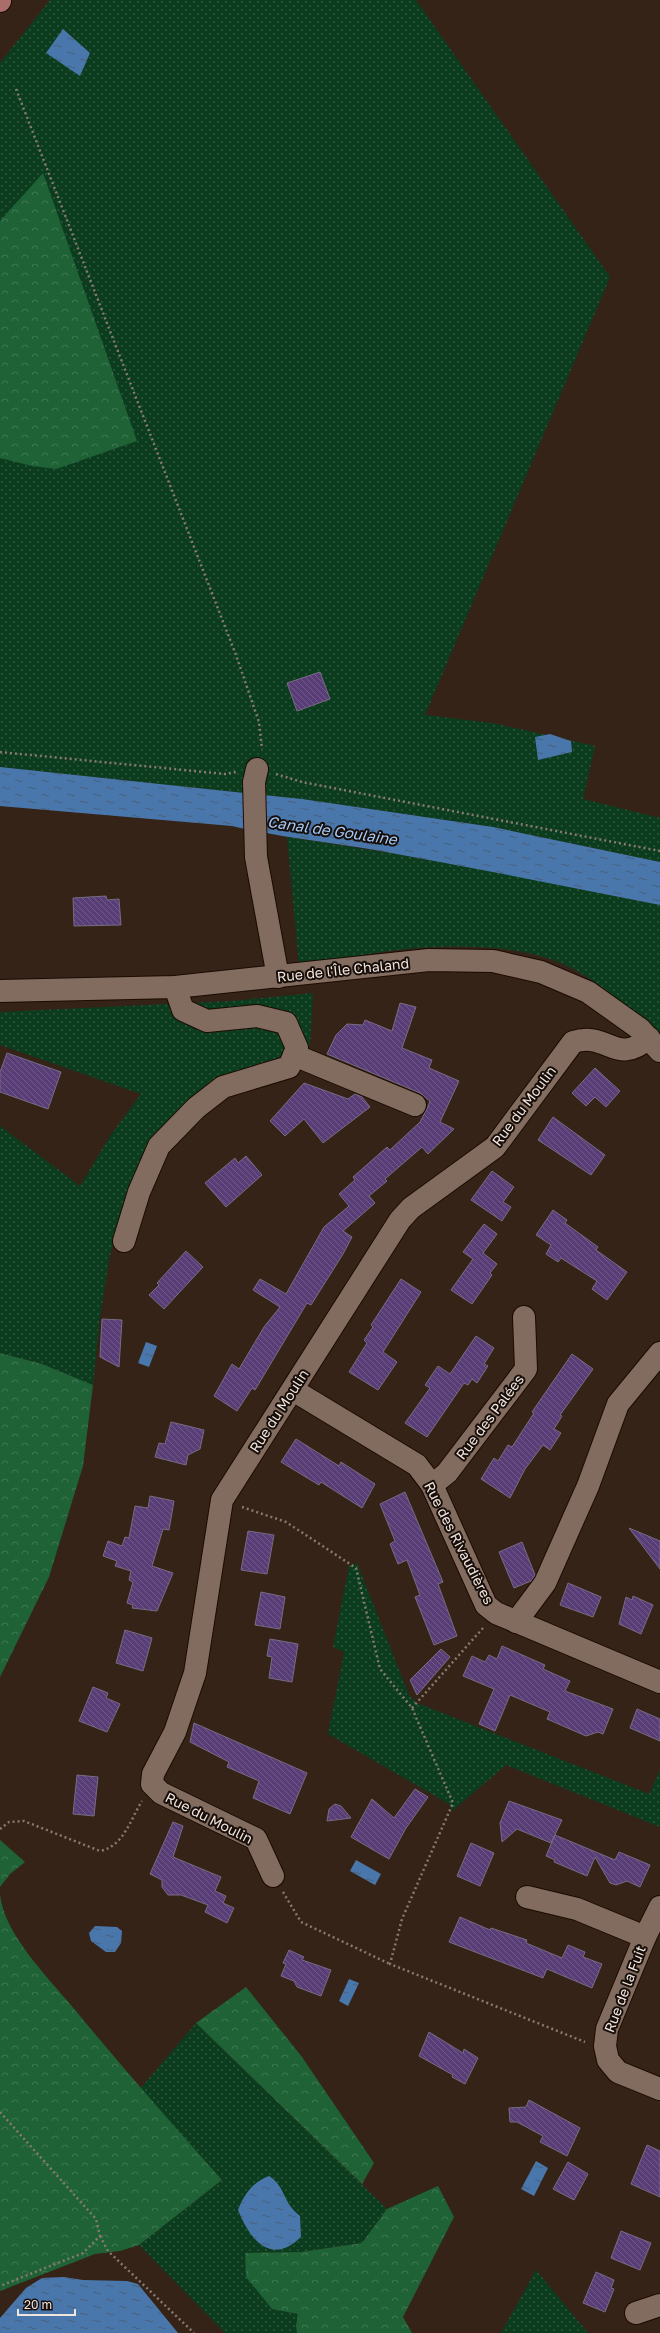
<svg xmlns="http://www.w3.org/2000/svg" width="660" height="2333" font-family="'Golos Text',sans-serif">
<defs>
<pattern id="grass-dots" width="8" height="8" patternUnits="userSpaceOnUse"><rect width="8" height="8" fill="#0b3c1e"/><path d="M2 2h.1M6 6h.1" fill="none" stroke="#2f583e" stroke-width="1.8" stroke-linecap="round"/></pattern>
<pattern id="forest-crowns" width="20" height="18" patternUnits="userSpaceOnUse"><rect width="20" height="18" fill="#1e6236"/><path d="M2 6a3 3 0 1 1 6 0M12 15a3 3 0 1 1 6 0" fill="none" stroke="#3f7853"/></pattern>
<pattern id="water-ripples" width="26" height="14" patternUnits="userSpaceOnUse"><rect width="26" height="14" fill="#4977ac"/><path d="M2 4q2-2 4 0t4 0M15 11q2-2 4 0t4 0" fill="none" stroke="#49607d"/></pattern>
<pattern id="building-back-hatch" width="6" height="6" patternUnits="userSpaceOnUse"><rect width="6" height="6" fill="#593d77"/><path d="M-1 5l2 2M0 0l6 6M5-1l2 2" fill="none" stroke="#71598a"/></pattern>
</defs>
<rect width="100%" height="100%" fill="#352318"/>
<g fill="url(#grass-dots)">
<path d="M50,0H416L610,277L425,715L492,723L595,746L583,799L660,818V862L493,827L302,799L0,767V63Z"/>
<path d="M287,837C412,855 536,879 660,905V1033C634,1011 607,989 577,971C530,944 460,944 407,949C371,952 336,962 299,965Z"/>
<path d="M313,993L310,1045L276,1060L220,1080L127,1198L110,1255L100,1316L93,1385L42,1364L0,1353V1126L80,1186L110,1136L141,1094L0,1045V1012L231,1001Z"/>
<path d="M357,1563L409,1695L417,1703L649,1794L660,1770V1827L506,1765L452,1811L449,1804L328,1734L344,1652L333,1647L349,1566Z"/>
<path d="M196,2023L387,2209L362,2243L301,2252L245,2253L272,2309L299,2314L296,2326L297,2333H225L139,2245L222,2180L140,2089Z"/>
<path d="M536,2270L588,2333H501Z"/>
</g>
<g fill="url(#forest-crowns)">
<path d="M43,173L137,441L56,469L32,466L0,458V221Z"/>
<path d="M0,1353L42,1364L93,1385L83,1466L49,1577L0,1677Z"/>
<path d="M0,1840L25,1862L10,1874L0,1887Z"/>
<path d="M0,1894C4,1935 49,1978 75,2010C123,2068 172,2124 222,2180L139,2245L120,2251L95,2254L0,2291Z"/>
<path d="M246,1987L302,2057L374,2163L362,2184L196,2023Z"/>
<path d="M438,2186L454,2217L403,2317L412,2333H297L296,2326L298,2314L272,2309L246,2277L245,2253L301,2252L362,2243L387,2209Z"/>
</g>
<g fill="url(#water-ripples)">
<path d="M63,29L90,53L80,76L46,53Z"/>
<path d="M550,734L571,741L572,752L538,760L535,737Z"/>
<path d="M0,767L302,799L493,827L660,862V905C565,886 470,867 375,850C327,842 279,837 232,826L0,806Z"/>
<path d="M146,1342L157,1346L149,1367L138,1363Z"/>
<path d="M356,1860L381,1874L375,1885L350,1871Z"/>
<path d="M95,1926L117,1927L122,1931L121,1943L115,1952H106L91,1941L89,1933Z"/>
<path d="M349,1979L359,1983L348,2006L339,2001Z"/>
<path d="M536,2161L548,2168L534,2196L521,2189Z"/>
<path d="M269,2176C286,2187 282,2202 300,2216L301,2237C271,2266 250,2240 238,2210C244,2194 253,2182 269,2176Z"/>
<path d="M64,2277L83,2280L127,2281L138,2284L178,2333H0V2318L26,2288L42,2278Z"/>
</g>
<g fill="url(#building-back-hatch)" stroke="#766d82">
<path d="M320,672L330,699L297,711L287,683Z"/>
<path d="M106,896L107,900L119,899L121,925L74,926L73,898Z"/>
<path d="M400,1003L416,1007L402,1048L432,1060L429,1068L459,1081L440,1122L454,1129L428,1154L422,1147L385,1179L387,1181L369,1196L375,1203L343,1231L352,1237L343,1254L311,1305L307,1303L255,1390L252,1388L237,1411L214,1396L232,1364L239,1369L264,1327L280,1307L253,1290L260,1279L286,1294L324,1227L349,1206L339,1194L355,1180L353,1177L387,1147L390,1150L420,1122L427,1109L430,1101L420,1093L327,1054L336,1035L347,1024L363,1025L365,1020L392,1031Z"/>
<path d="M7,1053L61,1072L48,1109L0,1092V1072Z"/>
<path d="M595,1068L620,1091L606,1107L595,1097L586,1106L572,1093Z"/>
<path d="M304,1083L348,1099L355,1094L362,1097L370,1107L323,1143L304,1119L285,1136L270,1121Z"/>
<path d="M553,1117L605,1155L591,1175L538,1140Z"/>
<path d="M246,1156L262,1175L226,1207L205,1183L235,1158L238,1163Z"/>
<path d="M492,1171L514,1187L503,1202L511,1207L502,1221L471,1200Z"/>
<path d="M553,1210L567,1220L565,1223L598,1247L596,1250L627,1272L607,1300L592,1289L597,1281L561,1258L558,1262L546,1254L551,1245L536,1235Z"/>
<path d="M484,1224L497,1234L483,1253L497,1264L490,1273L492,1275L472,1304L451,1290L473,1259L463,1252Z"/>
<path d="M186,1251L203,1267L164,1309L149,1295L159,1285L157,1283Z"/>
<path d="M401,1279L421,1292L383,1352L397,1362L378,1390L349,1372L367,1343L364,1340L373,1327L371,1325Z"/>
<path d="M102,1319L122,1320L119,1367L100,1357Z"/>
<path d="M476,1336L494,1348L484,1364L488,1366L477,1383L472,1379L468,1385L464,1383L427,1437L405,1423L430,1388L425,1385L438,1366L450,1374Z"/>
<path d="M572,1354L593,1369L560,1415L562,1416L554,1429L561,1433L550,1450L543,1445L525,1469L510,1498L481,1479L494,1458L498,1461L508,1445L512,1447L534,1413L532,1412Z"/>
<path d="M171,1422L204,1430L200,1449L188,1455L186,1465L155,1457L159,1443L165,1444Z"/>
<path d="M296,1439L339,1466L341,1462L375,1484L362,1508L321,1482L319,1485L281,1462Z"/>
<path d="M405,1492L443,1582L438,1584L457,1636L434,1645L415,1597L420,1595L407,1560L398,1564L390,1544L395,1541L380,1504Z"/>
<path d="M150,1496L174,1501L169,1530L163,1529L152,1566L173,1573L157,1611L132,1608L133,1605L127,1603L133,1582L129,1580L131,1571L115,1566L117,1561L103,1556L108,1541L122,1546L125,1537L129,1538L135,1506L148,1508Z"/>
<path d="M629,1528L660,1541V1569Z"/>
<path d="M248,1531L274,1535L267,1574L241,1570Z"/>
<path d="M522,1542L535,1575L531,1581L514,1588L499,1552Z"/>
<path d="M568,1583L601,1597L593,1617L560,1605Z"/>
<path d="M261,1592L285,1597L280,1629L255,1625Z"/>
<path d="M633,1596L653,1605L641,1634L619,1624L626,1597L632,1600Z"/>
<path d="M125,1630L152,1638L143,1671L116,1663Z"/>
<path d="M270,1639L298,1644L292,1682L269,1678L272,1657L267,1656Z"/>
<path d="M502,1646L545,1665L543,1669L570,1681L565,1691L613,1709L603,1734L598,1732L586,1736L547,1719L550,1712L510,1695L495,1731L479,1724L494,1689L463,1676L472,1656L485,1662L489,1655L497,1659Z"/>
<path d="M441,1649L450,1657L417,1695L410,1680Z"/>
<path d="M93,1687L108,1693L106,1698L120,1704L107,1732L79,1721Z"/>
<path d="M637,1709L660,1719V1741L630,1728Z"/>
<path d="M194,1723L307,1773L290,1814L253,1798L259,1781L227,1767L229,1762L190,1742Z"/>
<path d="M77,1775L98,1777L94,1816L73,1814Z"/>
<path d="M415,1789L428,1797L406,1828L389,1859L351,1837L372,1799L394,1818Z"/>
<path d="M509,1801L562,1820L551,1843L517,1829L502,1842L500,1823Z"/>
<path d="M335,1804L341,1806L351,1818L327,1821L329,1809Z"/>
<path d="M173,1822L183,1826L173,1857L221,1877L215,1891L226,1896L223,1903L234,1908L227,1923L205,1912L208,1905L181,1895H168L162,1887V1880L150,1874Z"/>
<path d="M555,1835L615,1860L619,1852L650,1865L640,1887L627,1881L616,1885L610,1883L595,1857L587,1876L554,1862L555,1860L546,1856Z"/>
<path d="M471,1843L494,1853L480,1886L457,1876Z"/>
<path d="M460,1917L490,1930L491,1928L527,1940L526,1943L562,1958L568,1945L585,1952L583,1957L602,1964L592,1988L547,1969L543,1978L449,1942Z"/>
<path d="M289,1950L304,1957L302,1960L331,1970L321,1996L297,1987L294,1981L281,1976L286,1964L283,1963Z"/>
<path d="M429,2032L463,2053L464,2049L478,2058L465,2084L452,2077L453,2075L419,2056Z"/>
<path d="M529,2100L580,2128L567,2156L540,2142L543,2136L517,2122H510L509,2108L526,2107Z"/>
<path d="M647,2145L660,2151V2197L631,2184Z"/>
<path d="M568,2162L588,2174L574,2200L553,2189Z"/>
<path d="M621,2231L651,2243L640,2270L611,2258Z"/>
<path d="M596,2272L614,2280L611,2288L614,2289L605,2312L583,2303Z"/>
</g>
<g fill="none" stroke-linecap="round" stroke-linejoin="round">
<g stroke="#1c0b03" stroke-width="24">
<g id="minor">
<path d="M257,769L254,782L256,857L278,977"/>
<path d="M0,991L175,987L429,960L493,961L541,972L588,992L640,1029L660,1051"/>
<path d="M294,1055L415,1105"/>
<path d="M124,1241L139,1192L159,1146L196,1108L223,1087L289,1067L297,1048L286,1023L257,1016L207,1021L183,1010L175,987"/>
<path d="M293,1390L417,1465L432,1485L486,1605L496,1613L660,1682"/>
<path d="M432,1485L447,1473L526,1369L524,1317"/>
<path d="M516,1622L545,1583L588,1486L618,1404L660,1353"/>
<path d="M273,1876L256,1839L161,1793L152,1784L153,1774L175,1732L195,1673L222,1500L400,1220L411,1208L495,1147L573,1042C609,1031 615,1067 649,1038"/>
<path d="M527,1897L577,1909L645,1937"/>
<path d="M660,1907L645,1937L607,2029L605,2046L608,2060L618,2072L660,2089"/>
<path d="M636,2313L660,2305"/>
</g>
</g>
<g stroke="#1c0b03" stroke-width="24">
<path id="major" d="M0,1V0"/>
</g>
<g stroke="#897a70" stroke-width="2.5" stroke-dasharray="2 3" stroke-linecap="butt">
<path d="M16,89L236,655L259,722L262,749"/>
<path d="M0,752L225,774L236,772"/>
<path d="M276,774L302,782L660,851"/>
<path d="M242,1507L286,1522L356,1568L380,1669L412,1708L453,1803L402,1919L390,1964L585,2042"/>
<path d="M412,1708L483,1628"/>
<path d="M0,1829L9,1822L24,1821L100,1851C124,1846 130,1820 142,1801"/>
<path d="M283,1892L301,1922L390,1964"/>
<path d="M0,2112L96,2219L100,2236L83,2253L0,2286"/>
<path d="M100,2236L108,2251L194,2333"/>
</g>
<use href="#minor" stroke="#826c5f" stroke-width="22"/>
<use href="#major" stroke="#ab6d6a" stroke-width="22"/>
</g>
<g text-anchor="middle" stroke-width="4" stroke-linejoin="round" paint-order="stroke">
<g font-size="14" fill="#f2e5de" stroke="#170e09">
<text transform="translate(343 970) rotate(-6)" y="5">Rue de l'Île Chaland</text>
<text transform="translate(524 1106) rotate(-53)" y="5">Rue du Moulin</text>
<text transform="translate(279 1411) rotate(-57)" y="5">Rue du Moulin</text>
<text transform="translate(490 1417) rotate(-53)" y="5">Rue des Palées</text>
<text transform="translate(459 1543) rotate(63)" y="5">Rue des Rivaudières</text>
<text transform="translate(209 1818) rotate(27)" y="5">Rue du Moulin</text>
<text transform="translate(625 1989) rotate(-69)" y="5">Rue de la Fuit</text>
</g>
<g font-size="15" font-style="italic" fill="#a4cbf9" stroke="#170e09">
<text transform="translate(332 831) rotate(8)" y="5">Canal de Goulaine</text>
</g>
</g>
<path d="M18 2309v6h57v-6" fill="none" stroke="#f2e5de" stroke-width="2"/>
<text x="24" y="2309" font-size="12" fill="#f2e5de" stroke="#170e09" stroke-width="3" paint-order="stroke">20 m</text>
</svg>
